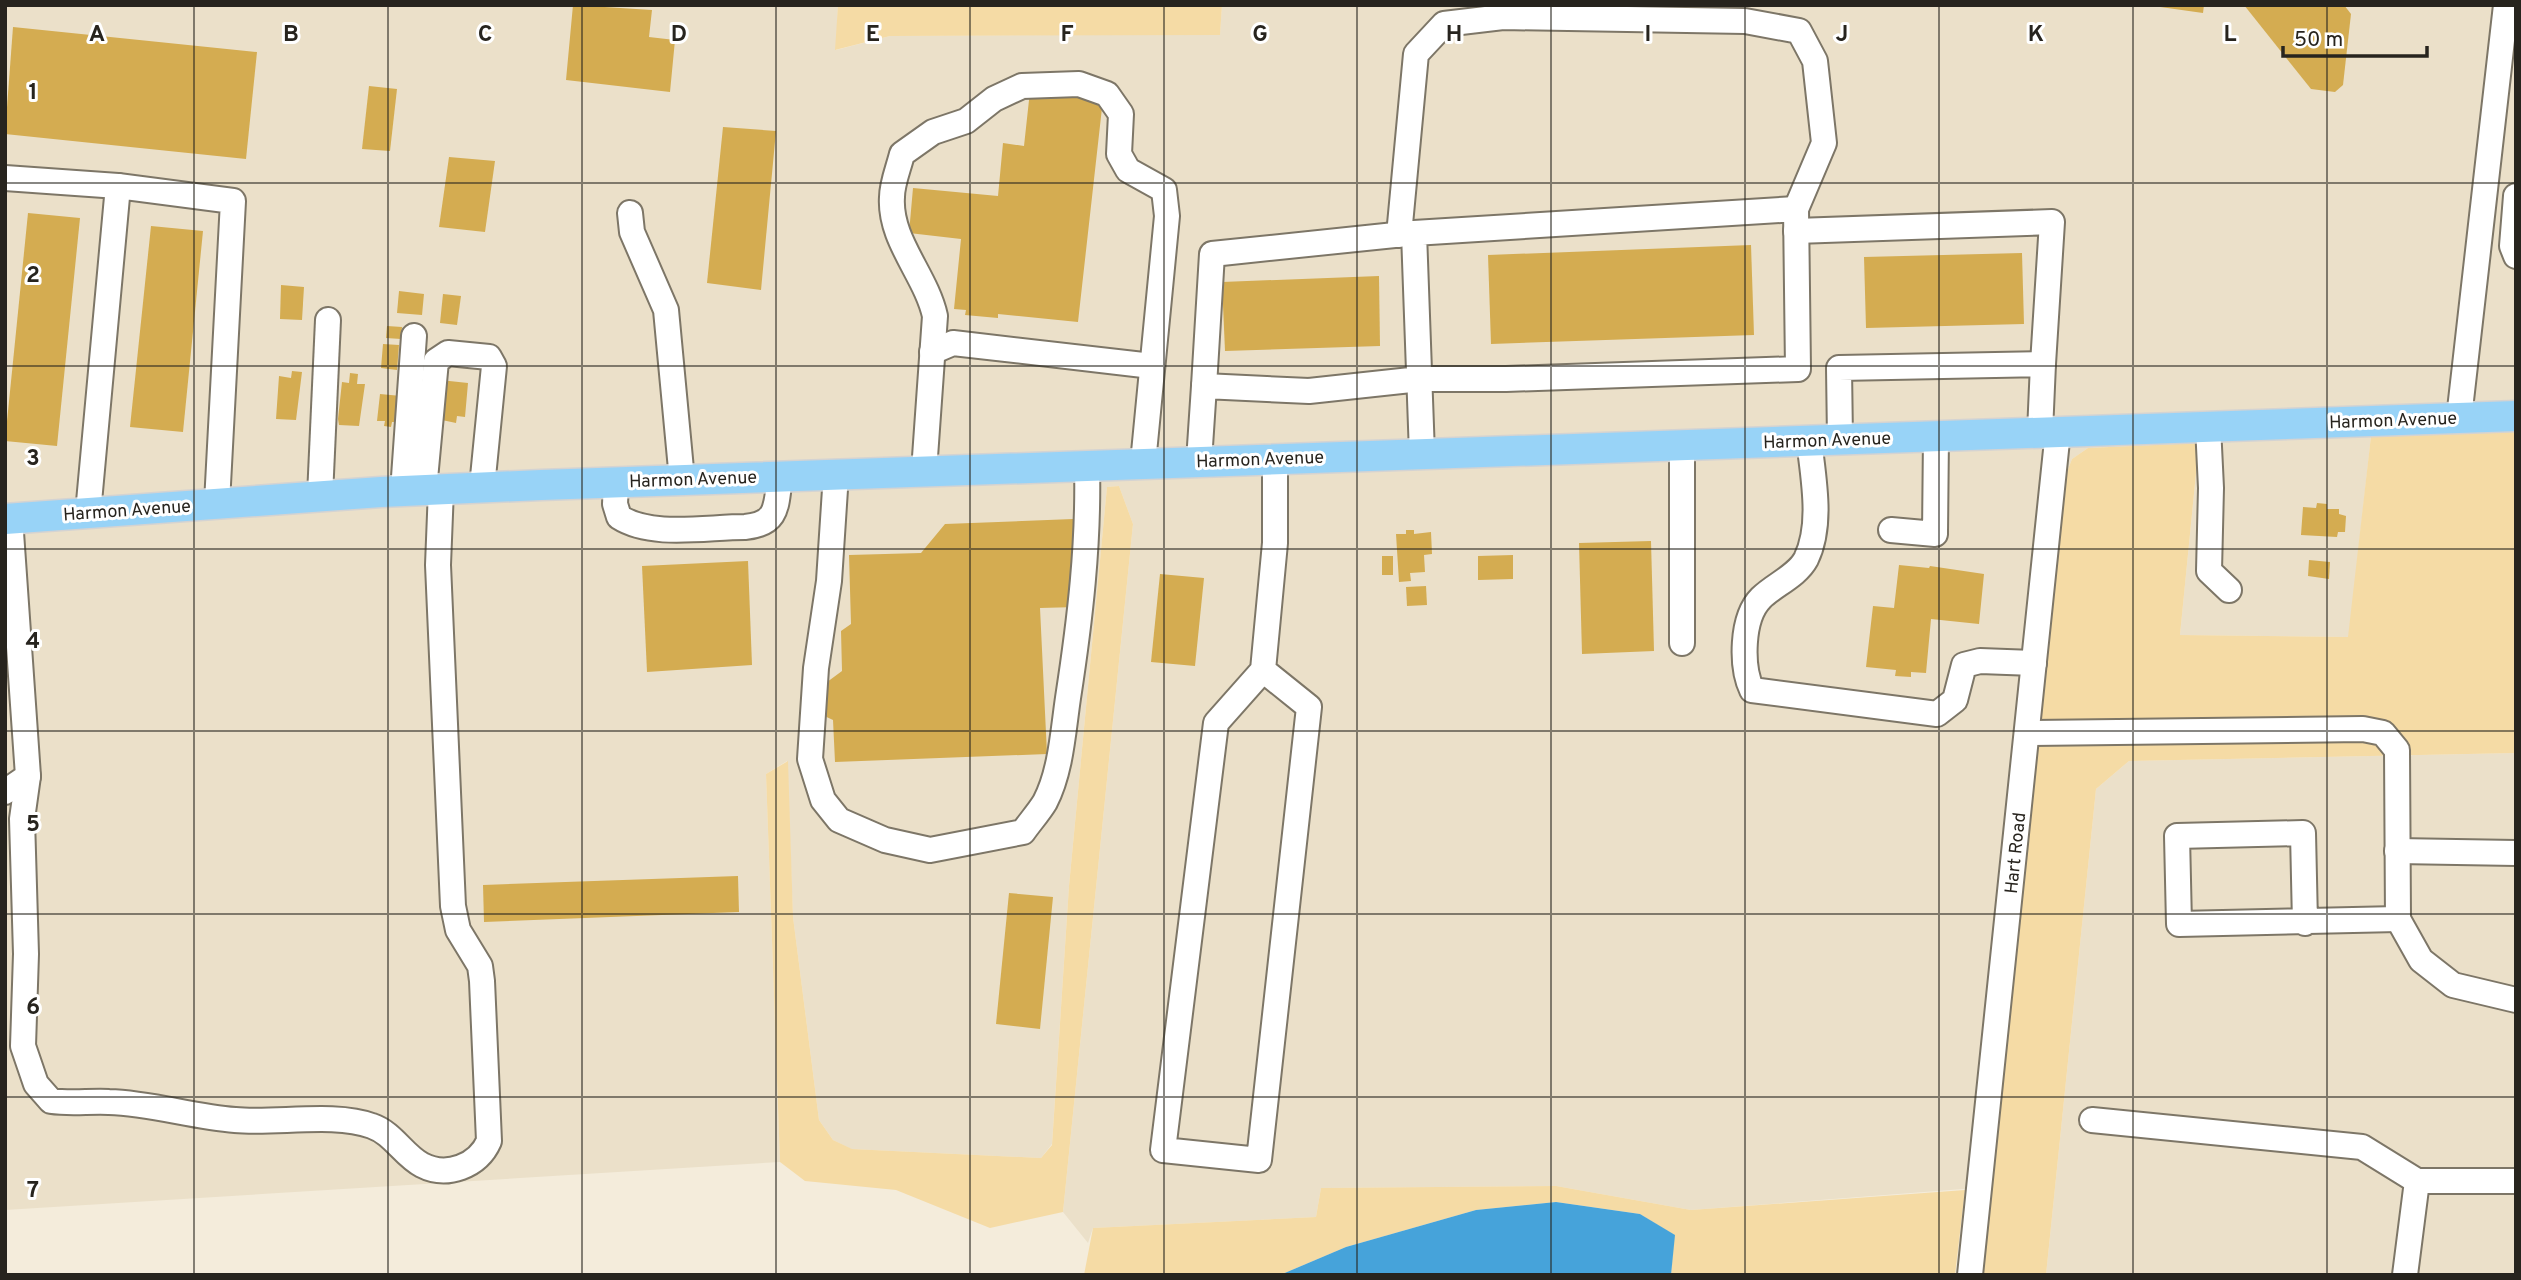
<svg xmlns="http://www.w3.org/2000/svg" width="2521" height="1280" font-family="Overpass,sans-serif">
<rect width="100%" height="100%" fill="#f4ecdb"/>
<g fill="#ebe0c9">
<path d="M5,5H838L836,50L890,36L1220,34L1222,5H2516V406L2493,430L2371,436L2349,637L2180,635L2199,443L2088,448L2072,459L2065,477L1989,1187L1691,1210L1556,1186L1321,1188L1316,1217L1093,1228L1088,1243L1063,1212L1133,524L1119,486L1107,487L1069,886L1052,1144L1041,1158L851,1149L833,1140L819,1120L793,917L787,761L766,774L780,1162L5,1210Z"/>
<path d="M2516,753V1275H2046L2096,789L2129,761Z"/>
</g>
<g fill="#f5dba5">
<path d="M838,5H1222L1220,35L890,36L835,50Z"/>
<path d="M2516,429V753L2129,761L2096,789L2046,1275H1981L2065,477L2072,459L2088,448L2199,443L2180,635L2348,637L2371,436Z"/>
<path d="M1119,486L1133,524L1063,1212L990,1228L896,1190L805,1181L780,1162L766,774L788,761L793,917L819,1120L833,1140L852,1149L1041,1158L1052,1145L1069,886L1107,487Z"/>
<path d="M1556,1186L1691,1210L1965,1190L1955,1275H1671L1674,1235L1640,1214L1556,1202L1476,1210L1346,1247L1280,1275H1084L1093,1228L1316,1217L1321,1188Z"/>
</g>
<path fill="#46a3da" d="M1556,1202L1640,1214L1675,1235L1671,1275H1280L1346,1247L1476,1210Z"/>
<g fill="#d4ac51">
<path d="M573,5L652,10L649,37L675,40L670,92L566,80Z"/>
<path d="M2146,5H2204L2203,13Z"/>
<path d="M2244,5H2344L2351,14L2343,85L2335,92L2311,89Z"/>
<path d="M13,27L257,52L246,159L5,134Z"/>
<path d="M369,86L397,89L390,151L362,149Z"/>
<path d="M1030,91L1103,99L1078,322L998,314V318L965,315L966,310L954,309L961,239L909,233L913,188L998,196L1003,143L1024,146Z"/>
<path d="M723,127L776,131L761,290L707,283Z"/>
<path d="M449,157L495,161L485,232L439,227Z"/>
<path d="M28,213L80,218L57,446L5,441Z"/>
<path d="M151,226L203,231L183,432L130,427Z"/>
<path d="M1751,245L1754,335L1491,344L1488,255Z"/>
<path d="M2022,253L2024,324L1866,328L1864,257Z"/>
<path d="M1379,276L1380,346L1225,351L1222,282Z"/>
<path d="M281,285L304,287L302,320L280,319Z"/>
<path d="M399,291L424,294L422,315L397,313Z"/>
<path d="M443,294L461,296L457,325L440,323Z"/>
<path d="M387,326L402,327L401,339L386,338Z"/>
<path d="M383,344L399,345L397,370L381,368Z"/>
<path d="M292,371L302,372L296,420L276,419L279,376L291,378Z"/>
<path d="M350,373L358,374L357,384H365L359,426L339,425L338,419L342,382L349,383Z"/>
<path d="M440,380L468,383L465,417L457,416L456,423L442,420L443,414L437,413Z"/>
<path d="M380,394L401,396L399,422H392L391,427L384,426L385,421H377Z"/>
<path d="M2317,503L2327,504V509H2339V514L2346,516L2345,532H2338L2337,537L2301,535L2303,507L2316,508Z"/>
<path d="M1073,519L1077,607L1040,608L1047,754L835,762L833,720L818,713L819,688L842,671L841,631L851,624L849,555L921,553L945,524Z"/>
<path d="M1406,530H1414V534L1431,532L1432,554L1424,555L1425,572L1410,573L1411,581L1399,582L1396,534H1406Z"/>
<path d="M1651,541L1654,651L1582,654L1579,543Z"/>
<path d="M1513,555V579L1478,580V556Z"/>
<rect x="1382" y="556" width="11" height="19"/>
<path d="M2309,560L2330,562L2329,579L2308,576Z"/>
<path d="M748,561L752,665L647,672L642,566Z"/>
<path d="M1899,565L1929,568L1930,566L1984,574L1979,624L1931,619L1926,673L1911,672V677L1895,676L1896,670L1866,667L1873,606L1894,608Z"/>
<path d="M1160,574L1204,578L1195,666L1151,662Z"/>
<path d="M1426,586L1427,605L1407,606L1406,587Z"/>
<path d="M738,876L739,912L484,922L483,885Z"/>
<path d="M1009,893L1053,897L1040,1029L996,1024Z"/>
</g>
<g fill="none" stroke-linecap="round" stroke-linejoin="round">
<g stroke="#7d7667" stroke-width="28">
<g id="minor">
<path d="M5,178L118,186"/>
<path d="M2516,196L2512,246L2516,256"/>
<path d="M630,213L632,232L666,310L682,480"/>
<path d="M1796,231L2052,222L2043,364"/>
<path d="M1399,235L1416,54L1444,24L1503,17L1745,21L1799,31L1815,61L1824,143L1796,209"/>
<path d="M932,352L953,343L1152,366"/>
<path d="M1204,386L1212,254L1414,233"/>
<path d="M2459,418L2506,5"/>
<path d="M2208,426L2211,488L2209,571L2229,590"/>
<path d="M1840,439L1839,368L2043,364L2040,432"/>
<path d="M1809,440C1813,477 1823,524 1806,559C1797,576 1774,585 1761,598C1741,618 1741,667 1752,690L1937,714L1955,700L1964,665L1980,661L2034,663"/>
<path d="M1682,445V643"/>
<path d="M1199,461L1204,386L1309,391L1420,379H1506L1798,369L1796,209L1414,233L1422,454"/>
<path d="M924,471L935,316C926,275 889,240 892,197C892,183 899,167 902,154L933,132L966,121L994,99L1022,86L1079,84L1107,94L1121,114L1119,154L1128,170L1164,190L1167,216L1143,463"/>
<path d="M836,474L829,581L816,668L810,759L823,800L839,820L885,840L930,850L1023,832C1030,822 1039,812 1045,802C1061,771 1063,732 1068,698C1080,620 1089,544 1087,465"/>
<path d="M616,482L615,504L619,517C652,538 706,527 745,527C779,524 776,505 780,476"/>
<path d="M424,490L436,361L448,353L489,357L494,366L482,487"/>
<path d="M403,491L414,336"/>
<path d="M320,496L328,320"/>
<path d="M88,513L118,186L233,201L217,503"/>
<path d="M1891,530L1935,534L1936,436"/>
<path d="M1263,670L1216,723L1163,1150L1259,1160L1309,707L1263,670L1275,543V459"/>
<path d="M2027,733L2363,729L2383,733L2397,750L2398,919L2421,960L2453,985L2516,1000"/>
<path d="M28,776L22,819L26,954L23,1046L36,1084L51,1101C71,1104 89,1101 109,1102C151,1103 193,1117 235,1120C275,1124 335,1112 372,1126C393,1133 404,1156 422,1165C447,1178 478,1166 489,1141L482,981L480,966L458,930L453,906L438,565L441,489"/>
<path d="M5,792L28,776L10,518"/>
<path d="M2397,851L2516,853"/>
<path d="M2305,923L2303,833L2177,836L2179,924L2398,919"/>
<path d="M2092,1120L2362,1147L2417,1181L2405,1275"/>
<path d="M2417,1181H2516"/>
<path d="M1970,1275L2058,431"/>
</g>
</g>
<g stroke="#d4d3d2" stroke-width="33">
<path id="major" d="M5,519L381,492L541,485L2516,416"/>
</g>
<use href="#minor" stroke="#fff" stroke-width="24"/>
<use href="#major" stroke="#98d3f7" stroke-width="30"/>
</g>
<path fill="none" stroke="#27241e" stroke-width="2" stroke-opacity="0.55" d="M194,5V1275M388,5V1275M582,5V1275M776,5V1275M970,5V1275M1164,5V1275M1357,5V1275M1551,5V1275M1745,5V1275M1939,5V1275M2133,5V1275M2327,5V1275M5,183H2516M5,366H2516M5,549H2516M5,731H2516M5,914H2516M5,1097H2516"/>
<g text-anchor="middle" stroke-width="6" stroke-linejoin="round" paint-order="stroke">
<g font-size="18" fill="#27241e" stroke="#fff">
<text transform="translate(2393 420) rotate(-2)" y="6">Harmon Avenue</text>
<text transform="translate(1827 440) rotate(-2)" y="6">Harmon Avenue</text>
<text transform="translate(1260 459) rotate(-2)" y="6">Harmon Avenue</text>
<text transform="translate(693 479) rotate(-2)" y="6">Harmon Avenue</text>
<text transform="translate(127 510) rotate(-4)" y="6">Harmon Avenue</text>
<text transform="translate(2015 853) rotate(-84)" y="6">Hart Road</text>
</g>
</g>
<g font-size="23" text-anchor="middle" font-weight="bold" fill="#27241e" stroke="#fff" stroke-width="6" stroke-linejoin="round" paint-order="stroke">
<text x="97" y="41">A</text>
<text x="291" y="41">B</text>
<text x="485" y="41">C</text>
<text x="679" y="41">D</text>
<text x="873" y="41">E</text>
<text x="1067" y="41">F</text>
<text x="1260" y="41">G</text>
<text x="1454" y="41">H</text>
<text x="1648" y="41">I</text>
<text x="1842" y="41">J</text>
<text x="2036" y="41">K</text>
<text x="2230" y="41">L</text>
<text x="33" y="99">1</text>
<text x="33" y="282">2</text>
<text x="33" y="465">3</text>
<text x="33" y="648">4</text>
<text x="33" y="831">5</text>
<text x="33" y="1014">6</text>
<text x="33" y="1197">7</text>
</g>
<rect width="2521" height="1280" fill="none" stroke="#27241e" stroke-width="14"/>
<path d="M2283 46v10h144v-10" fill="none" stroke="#27241e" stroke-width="3.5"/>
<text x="2294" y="46" font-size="21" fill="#27241e" stroke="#ffffff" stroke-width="5" paint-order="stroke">50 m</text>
</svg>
